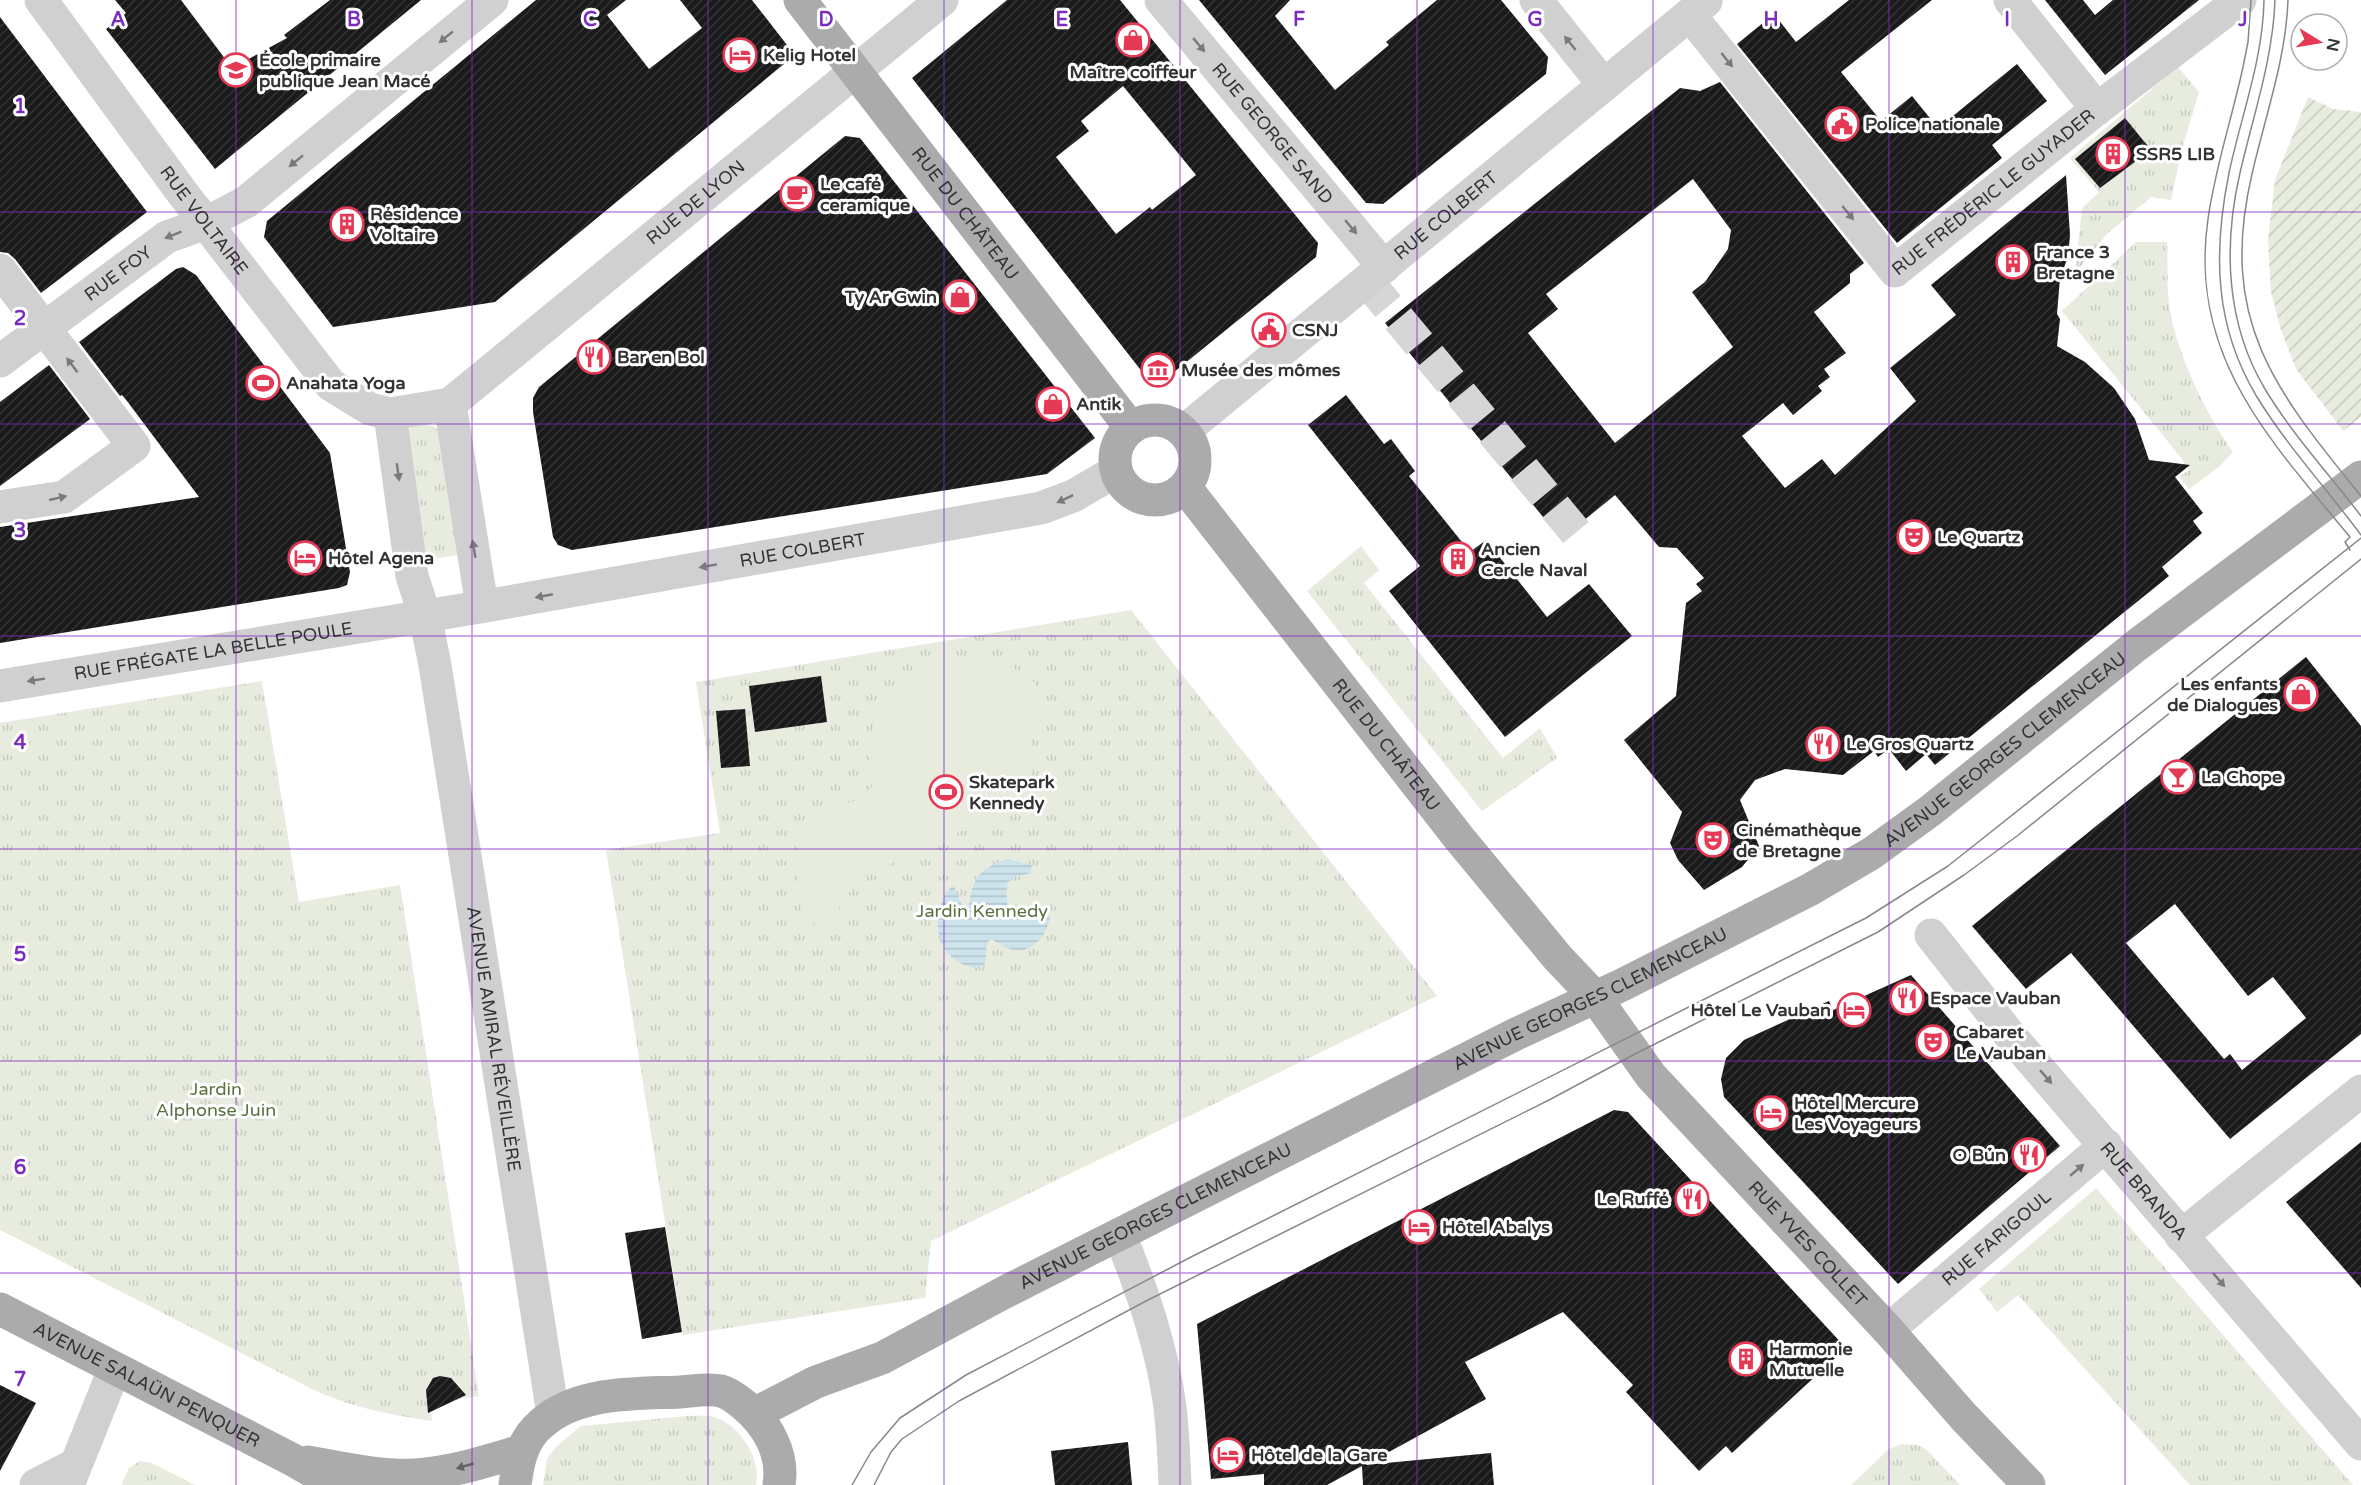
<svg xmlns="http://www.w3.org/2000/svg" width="2361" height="1485" font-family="'Varela Round',sans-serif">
<defs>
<pattern id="grass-tufts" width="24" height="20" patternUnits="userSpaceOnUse" patternTransform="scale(1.5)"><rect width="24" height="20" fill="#e7ecdf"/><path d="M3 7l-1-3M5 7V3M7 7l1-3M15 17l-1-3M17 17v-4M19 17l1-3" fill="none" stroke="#c7cbc0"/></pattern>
<pattern id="garden-furrows" width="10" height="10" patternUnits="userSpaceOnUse" patternTransform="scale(1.5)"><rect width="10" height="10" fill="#e7ecdf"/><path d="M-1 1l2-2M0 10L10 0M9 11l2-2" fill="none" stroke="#c7cbc0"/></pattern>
<pattern id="water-rules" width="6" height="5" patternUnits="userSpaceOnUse" patternTransform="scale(1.5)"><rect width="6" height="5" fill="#cce3ec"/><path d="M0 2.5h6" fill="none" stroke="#b0c3cb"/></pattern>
<pattern id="building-hatch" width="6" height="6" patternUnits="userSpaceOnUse" patternTransform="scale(1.5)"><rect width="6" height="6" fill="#1a1a1a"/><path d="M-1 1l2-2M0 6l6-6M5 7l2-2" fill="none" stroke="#333"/></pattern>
</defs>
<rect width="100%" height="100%" fill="#fff"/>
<g fill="url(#grass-tufts)">
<path d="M2178,67L2199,92L2182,149L2171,200L2151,197L2107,234L2075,274L2082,208L2099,192L2070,158Z"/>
<path d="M2136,242H2167C2168,259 2167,276 2168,293C2171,344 2204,411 2233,452L2219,467L2189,489L2179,477L2189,470L2182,459L2062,311Z"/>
<path d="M422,424L433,426L440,432L459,555L419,561L408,430L412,426Z"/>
<path d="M1361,546L1379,570L1364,583L1503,758L1540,728L1557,758L1482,811L1307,591Z"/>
<path d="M1131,610L1437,996L931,1241L925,1298L683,1335L606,850L720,833L696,682Z"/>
<path d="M262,681L299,902L400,885L479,1396L459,1399L431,1411L432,1421C392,1415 355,1408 318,1392L0,1230V723Z"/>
<path d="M2096,1188L2353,1485H2190L2018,1295L1997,1312L1979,1289Z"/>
<path d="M688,1416C697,1416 709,1415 717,1418C741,1427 761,1459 756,1485H543L547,1459L557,1446L581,1426Z"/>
<path d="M1901,1444L1918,1445L1927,1450L1960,1485H1851L1889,1449Z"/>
<path d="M140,1461L152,1463L195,1485H121L129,1468Z"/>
</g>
<path fill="url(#garden-furrows)" d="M2308,97L2333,109L2361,112V417L2343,431L2296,369L2281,330L2271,292L2268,240L2275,180Z"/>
<path fill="#e7ecdf" d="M977,660L1010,666L1035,683L1045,714L1033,735L1029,762L1032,783L1019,804L861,878L841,902L835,925L819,929L803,913L796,852L811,815L857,800L875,784L869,750L878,706L904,677L928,667Z"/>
<path fill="url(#water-rules)" d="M1008,859L1032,865L1031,873L1017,876L1008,882C1002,917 1018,929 1050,914C1050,932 1033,954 1013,950C1005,948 998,943 991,939L987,943L985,964L979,968C946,967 930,933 941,905C944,896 946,890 954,886L963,907L969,906C973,877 979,869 1008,859Z"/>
<g fill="url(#building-hatch)" fill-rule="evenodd">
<path d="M115,0H181L232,68L287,38L284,35L330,0H421L215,169L106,29L126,13Z"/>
<path d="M536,0H626L607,15L649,69L702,28L680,0H752L787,45L784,64L495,302L333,327L264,237L267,221Z"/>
<path d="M1007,0H1120L1318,243L1316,257L1163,381L1147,378L912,78ZM1123,86L1196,175L1152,210L1150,207L1116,234L1056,157L1089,131L1081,121Z"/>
<path d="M1199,0H1290L1275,16L1335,90L1389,45L1386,42L1437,0H1501L1548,57L1546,74L1383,204L1366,203Z"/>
<path d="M1849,0H1932L1841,72L1881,121L1912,96L1938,128L2017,64L2047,101L1992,145L2002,158L1897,243L1737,44L1774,14L1796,42Z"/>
<path d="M2045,0H2083L2095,15L2113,0H2199L2105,75Z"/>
<path d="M0,17L147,212L41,293L15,259L8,253L0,252Z"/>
<path d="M1720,82L1864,263L1850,274V283L1814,312L1846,353L1824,369L1830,377L1818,386L1822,391L1793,415L1783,403L1742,436L1785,488L1822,459L1835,475L1916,401L1890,368L1956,315L1931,285L2066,175L2070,235L2068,257L2060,278L2057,314L2060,319L2057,346L2085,362L2114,388L2135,419L2149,460L2190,465L2175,477L2203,513L2193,521L2202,533L2162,567L2169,576L1935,765L1926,754L1906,771L1889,749L1878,757L1874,751L1843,775L1785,769L1755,780L1740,800L1759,846L1742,867L1704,890L1678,860L1670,843L1682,812L1624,740L1676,696L1686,603L1702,591L1696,584L1704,578L1677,548L1659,547L1615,495L1561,539L1385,323L1680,88L1700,91ZM1693,179L1731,230L1728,249L1705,282L1692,292L1733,347L1615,443L1528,333L1558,309L1546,294Z"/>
<path d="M2125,118L2151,150L2100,188L2075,159Z"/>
<path d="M845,136L860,138L1095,438L1047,474L572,550L558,545L553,537L533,412V398L539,387Z"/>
<path d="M183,267L196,275L330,453L350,572L347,585L339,588L0,643V527L199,497L127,401L122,395L120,396L79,342L176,269Z"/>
<path d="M49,365L90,419L0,486V402Z"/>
<path d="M1346,395L1384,444L1391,439L1415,471L1409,476L1470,552L1486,540L1547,617L1589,584L1632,636L1505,737L1389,591L1420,566L1308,425Z"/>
<path d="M2306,657L2361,726V1034L2230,1139L2071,953L2026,989L1972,926ZM2175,904L2248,996L2273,977L2306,1018L2242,1070L2230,1054L2224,1059L2126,943Z"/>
<path d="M821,676L827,722L755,732L749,686Z"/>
<path d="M745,709L750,766L721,768L716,711Z"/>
<path d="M1911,975L2060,1146L1898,1284L1724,1097L1721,1079L1726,1058L1744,1040L1829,1001L1833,1010Z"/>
<path d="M1614,1110L1628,1112L1846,1348L1732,1453L1726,1446L1699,1471L1626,1392L1633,1385L1563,1312L1465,1362L1486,1399L1365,1465L1491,1453L1494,1485H1363L1362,1466L1327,1485H1264V1474L1211,1479L1197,1324Z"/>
<path d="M2361,1142V1288L2286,1202Z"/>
<path d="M665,1227L682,1332L642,1339L625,1233Z"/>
<path d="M440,1376L451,1378L466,1395L428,1413L426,1390L433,1378Z"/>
<path d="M0,1385L36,1403L0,1471Z"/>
<path d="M1128,1442L1132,1485H1055L1051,1451Z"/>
</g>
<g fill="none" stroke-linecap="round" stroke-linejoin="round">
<path stroke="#d6d6d6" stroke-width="33" stroke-dasharray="33 16" stroke-linecap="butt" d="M1367,281L1583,541"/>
<g stroke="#d0d0d0" stroke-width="33">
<path id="s1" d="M41,0L181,191L331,385L370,409L390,414L450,404L942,0"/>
<path id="s2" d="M1161,0L1384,267"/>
<path d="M1536,0L1604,85"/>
<path d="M2010,0L2097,109"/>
<path id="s3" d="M1690,15L1895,271L2097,109L2240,0"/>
<path d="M0,270L134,446L64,497L0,507"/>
<path id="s4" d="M0,361L167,237L206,223L246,202L492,0"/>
<path d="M450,404L482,606"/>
<path id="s5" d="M390,414L412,576L425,616L435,665L553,1414"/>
<path id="s6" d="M1184,431L1706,1"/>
<path id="s7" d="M0,686L474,608L1041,508L1073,496L1116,471"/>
<path id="s8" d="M1931,935L2008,1033L2361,1444"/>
<path d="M1120,1235C1142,1290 1162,1347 1170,1407C1173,1432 1174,1459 1175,1485"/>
<path d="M2181,1236L2361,1091"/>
<path id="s9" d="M1888,1330L2106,1145"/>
<path d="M36,1485L75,1465"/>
<path d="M68,1485L114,1370"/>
</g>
<g stroke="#ababab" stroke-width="33">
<path id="s10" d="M800,0L1131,428"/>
<circle cx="1155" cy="460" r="40"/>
<path id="s11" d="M1185,487L1459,838L1558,958L1595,997L1651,1076L1888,1330L1963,1416L2029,1485"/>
<path id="s12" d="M0,1309L293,1460L336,1485"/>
<path id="s13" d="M754,1414L816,1382L882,1358L1005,1292L1516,1034L1622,985L1811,889L1872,853L1930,811L2137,645L2361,477"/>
<path d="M308,1462C337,1467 366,1474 395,1475C438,1477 480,1463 521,1451"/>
<path d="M515,1485C518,1462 522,1440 541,1424C577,1391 635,1394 680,1392C693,1391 709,1388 721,1391C729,1393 738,1400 744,1405C768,1425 784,1454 779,1485"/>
</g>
<g stroke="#888" stroke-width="1.5">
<path d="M2251,0L2248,42L2243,67C2232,118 2215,168 2208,219C2188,356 2270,440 2350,537L2345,542L2350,550"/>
<path d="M2264,0C2263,60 2241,116 2229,173C2213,252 2214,326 2257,397C2287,446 2327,489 2361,535"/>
<path d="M2275,0C2273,59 2253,116 2240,173C2223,246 2226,324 2265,389C2292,434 2329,474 2361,516"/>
<path d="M2288,0C2286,59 2265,117 2252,174C2218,320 2274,389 2361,496"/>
<path d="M852,1485L871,1452L900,1418L966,1375L1191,1257L1866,918L1948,866L2361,538"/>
<path d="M874,1485L891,1452L902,1439L959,1401L1146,1301L1549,1100L1635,1054L1878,932L1964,875L2017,836L2361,559"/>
</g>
</g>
<defs><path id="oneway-solid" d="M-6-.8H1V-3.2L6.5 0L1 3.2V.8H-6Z" transform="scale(1.5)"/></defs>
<g fill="#7a7a7a">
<use href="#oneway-solid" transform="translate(446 37) rotate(141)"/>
<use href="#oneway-solid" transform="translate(1570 43) rotate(-129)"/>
<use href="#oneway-solid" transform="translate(1199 45) rotate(50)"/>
<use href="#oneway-solid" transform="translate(1727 60) rotate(51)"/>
<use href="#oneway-solid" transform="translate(296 161) rotate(141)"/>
<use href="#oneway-solid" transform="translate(1848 213) rotate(51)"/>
<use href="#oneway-solid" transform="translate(1351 227) rotate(50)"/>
<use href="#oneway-solid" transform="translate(173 235) rotate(158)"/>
<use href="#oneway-solid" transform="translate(72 365) rotate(-127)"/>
<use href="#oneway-solid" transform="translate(398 472) rotate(82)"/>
<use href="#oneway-solid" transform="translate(58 498) rotate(-13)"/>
<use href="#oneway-solid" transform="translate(1065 499) rotate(155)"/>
<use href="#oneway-solid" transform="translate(474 549) rotate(-99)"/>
<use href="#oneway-solid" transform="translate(708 566) rotate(170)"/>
<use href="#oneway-solid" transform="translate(544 596) rotate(169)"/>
<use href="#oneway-solid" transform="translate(36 680) rotate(171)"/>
<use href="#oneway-solid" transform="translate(2046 1077) rotate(49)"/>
<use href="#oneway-solid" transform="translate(2077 1170) rotate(-40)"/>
<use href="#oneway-solid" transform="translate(2219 1280) rotate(49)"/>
</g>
<use fill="#636363" href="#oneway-solid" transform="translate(465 1466) rotate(164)"/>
<path fill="none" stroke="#7b2cbf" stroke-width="1.5" stroke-opacity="0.55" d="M236,0V1485M472,0V1485M708,0V1485M944,0V1485M1180,0V1485M1417,0V1485M1653,0V1485M1889,0V1485M2125,0V1485M0,212H2361M0,424H2361M0,636H2361M0,849H2361M0,1061H2361M0,1273H2361"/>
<defs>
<g id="shop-ring" transform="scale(1.725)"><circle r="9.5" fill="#fff" stroke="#e53955" stroke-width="1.5"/><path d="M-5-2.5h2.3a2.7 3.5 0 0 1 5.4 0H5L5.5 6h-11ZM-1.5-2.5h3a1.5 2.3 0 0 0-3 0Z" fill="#e53955"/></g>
<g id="hotel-ring" transform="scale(1.725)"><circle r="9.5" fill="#fff" stroke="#e53955" stroke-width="1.5"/><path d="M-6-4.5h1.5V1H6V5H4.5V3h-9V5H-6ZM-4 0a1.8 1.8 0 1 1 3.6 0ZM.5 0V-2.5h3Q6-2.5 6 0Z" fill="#e53955"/></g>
<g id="school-ring" transform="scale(1.725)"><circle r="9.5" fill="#fff" stroke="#e53955" stroke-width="1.5"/><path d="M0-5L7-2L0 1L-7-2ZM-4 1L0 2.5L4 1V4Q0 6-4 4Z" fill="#e53955"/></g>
<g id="civic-ring" transform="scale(1.725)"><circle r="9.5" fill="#fff" stroke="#e53955" stroke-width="1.5"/><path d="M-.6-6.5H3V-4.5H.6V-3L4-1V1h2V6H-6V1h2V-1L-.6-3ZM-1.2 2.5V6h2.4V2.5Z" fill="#e53955"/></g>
<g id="building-ring" transform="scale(1.725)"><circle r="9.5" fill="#fff" stroke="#e53955" stroke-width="1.5"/><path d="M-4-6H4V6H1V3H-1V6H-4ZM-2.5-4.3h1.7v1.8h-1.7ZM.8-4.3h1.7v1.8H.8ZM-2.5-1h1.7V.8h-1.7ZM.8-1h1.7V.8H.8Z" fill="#e53955"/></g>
<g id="cafe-ring" transform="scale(1.725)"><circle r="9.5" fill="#fff" stroke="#e53955" stroke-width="1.5"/><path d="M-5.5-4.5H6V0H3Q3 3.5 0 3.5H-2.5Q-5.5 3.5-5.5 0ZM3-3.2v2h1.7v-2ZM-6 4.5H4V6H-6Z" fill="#e53955"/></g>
<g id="restaurant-ring" transform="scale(1.725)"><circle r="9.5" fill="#fff" stroke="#e53955" stroke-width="1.5"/><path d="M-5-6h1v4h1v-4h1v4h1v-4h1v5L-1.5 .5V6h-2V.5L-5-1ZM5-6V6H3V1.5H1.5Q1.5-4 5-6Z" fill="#e53955"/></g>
<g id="museum-ring" transform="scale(1.725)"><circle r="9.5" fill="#fff" stroke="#e53955" stroke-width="1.5"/><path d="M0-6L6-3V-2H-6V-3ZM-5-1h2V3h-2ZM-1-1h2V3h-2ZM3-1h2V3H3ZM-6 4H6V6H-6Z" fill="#e53955"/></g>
<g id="stadium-ring" transform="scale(1.725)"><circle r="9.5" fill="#fff" stroke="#e53955" stroke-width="1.5"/><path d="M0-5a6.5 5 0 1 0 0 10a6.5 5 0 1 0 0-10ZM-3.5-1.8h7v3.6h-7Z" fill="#e53955"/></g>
<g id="theatre-ring" transform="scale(1.725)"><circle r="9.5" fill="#fff" stroke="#e53955" stroke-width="1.5"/><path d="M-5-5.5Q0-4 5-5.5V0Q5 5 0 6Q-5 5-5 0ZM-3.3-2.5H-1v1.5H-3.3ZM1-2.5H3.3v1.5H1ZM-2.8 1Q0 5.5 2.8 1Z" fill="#e53955"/></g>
<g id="bar-ring" transform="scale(1.725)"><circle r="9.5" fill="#fff" stroke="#e53955" stroke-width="1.5"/><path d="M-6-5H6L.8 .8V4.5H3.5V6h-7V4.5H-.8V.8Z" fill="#e53955"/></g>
</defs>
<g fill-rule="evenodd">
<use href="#shop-ring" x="1133" y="40"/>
<use href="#hotel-ring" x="740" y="55"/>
<use href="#school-ring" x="236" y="70"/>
<use href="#civic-ring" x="1842" y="124"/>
<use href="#building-ring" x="2113" y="154"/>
<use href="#cafe-ring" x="797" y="194"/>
<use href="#building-ring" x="347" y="224"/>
<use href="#building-ring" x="2013" y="262"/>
<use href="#shop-ring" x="960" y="297"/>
<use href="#civic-ring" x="1269" y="330"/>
<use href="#restaurant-ring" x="594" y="357"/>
<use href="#museum-ring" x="1158" y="370"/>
<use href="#stadium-ring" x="263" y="383"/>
<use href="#shop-ring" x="1053" y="404"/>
<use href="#theatre-ring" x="1914" y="537"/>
<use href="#hotel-ring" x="305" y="558"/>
<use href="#building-ring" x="1458" y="559"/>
<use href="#shop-ring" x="2301" y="694"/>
<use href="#restaurant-ring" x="1823" y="744"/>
<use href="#bar-ring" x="2178" y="777"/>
<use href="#stadium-ring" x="946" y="792"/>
<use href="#theatre-ring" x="1713" y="840"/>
<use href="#restaurant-ring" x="1907" y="998"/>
<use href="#hotel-ring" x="1854" y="1010"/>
<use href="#theatre-ring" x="1933" y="1042"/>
<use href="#hotel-ring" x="1771" y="1113"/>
<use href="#restaurant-ring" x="2029" y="1155"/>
<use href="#restaurant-ring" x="1692" y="1199"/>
<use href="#hotel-ring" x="1419" y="1227"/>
<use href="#building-ring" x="1746" y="1359"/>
<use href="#hotel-ring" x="1228" y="1455"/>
</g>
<g text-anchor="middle" stroke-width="6" stroke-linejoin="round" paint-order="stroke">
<g font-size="18" font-weight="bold" fill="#333" stroke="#fff" text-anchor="start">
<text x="763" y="61">Kelig Hotel</text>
<text x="259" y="66">École primaire<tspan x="259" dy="21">publique Jean Macé</tspan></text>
<text x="1133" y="78" text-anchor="middle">Maître coiffeur</text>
<text x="1865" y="130">Police nationale</text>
<text x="2136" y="160">SSR5 LIB</text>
<text x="820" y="190">Le café<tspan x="820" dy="21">ceramique</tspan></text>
<text x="370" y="220">Résidence<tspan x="370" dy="21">Voltaire</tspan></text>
<text x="2036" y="258">France 3<tspan x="2036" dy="21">Bretagne</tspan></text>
<text x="937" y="303" text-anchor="end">Ty Ar Gwin</text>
<text x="1292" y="336">CSNJ</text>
<text x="617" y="363">Bar en Bol</text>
<text x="1181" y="376">Musée des mômes</text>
<text x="286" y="389">Anahata Yoga</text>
<text x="1076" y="410">Antik</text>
<text x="1937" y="543">Le Quartz</text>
<text x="1481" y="555">Ancien<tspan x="1481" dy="21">Cercle Naval</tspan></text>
<text x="328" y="564">Hôtel Agena</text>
<text x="2278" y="690" text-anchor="end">Les enfants<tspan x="2278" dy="21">de Dialogues</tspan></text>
<text x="1846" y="750">Le Gros Quartz</text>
<text x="2201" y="783">La Chope</text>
<text x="969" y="788">Skatepark<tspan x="969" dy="21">Kennedy</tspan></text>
<text x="1736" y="836">Cinémathèque<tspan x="1736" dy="21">de Bretagne</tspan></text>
<text x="1930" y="1004">Espace Vauban</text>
<text x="1831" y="1016" text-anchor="end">Hôtel Le Vauban</text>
<text x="1956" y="1038">Cabaret<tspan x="1956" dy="21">Le Vauban</tspan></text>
<text x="1794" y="1109">Hôtel Mercure<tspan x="1794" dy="21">Les Voyageurs</tspan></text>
<text x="2006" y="1161" text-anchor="end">O Bún</text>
<text x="1669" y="1205" text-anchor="end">Le Ruffé</text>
<text x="1442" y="1233">Hôtel Abalys</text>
<text x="1769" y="1355">Harmonie<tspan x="1769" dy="21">Mutuelle</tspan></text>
<text x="1251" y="1461">Hôtel de la Gare</text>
</g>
<g font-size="18" fill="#333" stroke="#fff">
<text dy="6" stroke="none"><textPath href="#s2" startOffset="174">RUE GEORGE SAND</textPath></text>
<text dy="6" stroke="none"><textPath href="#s3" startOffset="454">RUE FRÉDÉRIC LE GUYADER</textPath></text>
<text dy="6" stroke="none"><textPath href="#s1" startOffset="927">RUE DE LYON</textPath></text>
<text dy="6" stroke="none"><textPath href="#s10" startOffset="270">RUE DU CHÂTEAU</textPath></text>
<text dy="6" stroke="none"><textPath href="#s6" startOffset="339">RUE COLBERT</textPath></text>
<text dy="6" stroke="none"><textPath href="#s1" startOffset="274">RUE VOLTAIRE</textPath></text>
<text dy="6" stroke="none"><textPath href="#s4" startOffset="147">RUE FOY</textPath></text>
<text dy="6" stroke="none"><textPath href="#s7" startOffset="814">RUE COLBERT</textPath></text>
<text dy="6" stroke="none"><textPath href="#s7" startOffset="216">RUE FRÉGATE LA BELLE POULE</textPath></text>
<text dy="6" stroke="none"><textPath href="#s11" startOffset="327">RUE DU CHÂTEAU</textPath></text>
<text dy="6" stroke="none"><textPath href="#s13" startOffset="1420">AVENUE GEORGES CLEMENCEAU</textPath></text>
<text dy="6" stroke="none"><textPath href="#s13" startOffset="934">AVENUE GEORGES CLEMENCEAU</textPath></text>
<text dy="6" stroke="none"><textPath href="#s5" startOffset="634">AVENUE AMIRAL RÉVEILLÈRE</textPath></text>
<text dy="6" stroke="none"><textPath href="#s8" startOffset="333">RUE BRANDA</textPath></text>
<text dy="6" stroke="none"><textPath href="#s13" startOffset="448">AVENUE GEORGES CLEMENCEAU</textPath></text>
<text dy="6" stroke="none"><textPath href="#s9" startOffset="142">RUE FARIGOUL</textPath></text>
<text dy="6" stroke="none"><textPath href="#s11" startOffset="981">RUE YVES COLLET</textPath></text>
<text dy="6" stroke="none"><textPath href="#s12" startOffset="165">AVENUE SALAÜN PENQUER</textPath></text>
</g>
<g font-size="18" fill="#5a703f" stroke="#fff">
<text x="982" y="917">Jardin Kennedy</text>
<text x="216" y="1095">Jardin<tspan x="216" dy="21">Alphonse Juin</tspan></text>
</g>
</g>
<g font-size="20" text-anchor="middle" font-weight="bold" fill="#7b2cbf" stroke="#fff" stroke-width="6" stroke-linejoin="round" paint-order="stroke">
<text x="118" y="26">A</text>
<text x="354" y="26">B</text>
<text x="590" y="26">C</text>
<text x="826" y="26">D</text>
<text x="1062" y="26">E</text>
<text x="1299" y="26">F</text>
<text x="1535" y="26">G</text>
<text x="1771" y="26">H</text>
<text x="2007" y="26">I</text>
<text x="2243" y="26">J</text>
<text x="20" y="113">1</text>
<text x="20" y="325">2</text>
<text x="20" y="537">3</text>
<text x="20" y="749">4</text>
<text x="20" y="961">5</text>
<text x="20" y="1174">6</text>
<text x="20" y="1386">7</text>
</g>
<g transform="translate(2319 42) rotate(101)"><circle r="28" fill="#ffffff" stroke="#adadad" stroke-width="1.5"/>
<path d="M0-4.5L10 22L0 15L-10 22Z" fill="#e53955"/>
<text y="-9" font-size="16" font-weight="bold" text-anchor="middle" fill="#333333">N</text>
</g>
</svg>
